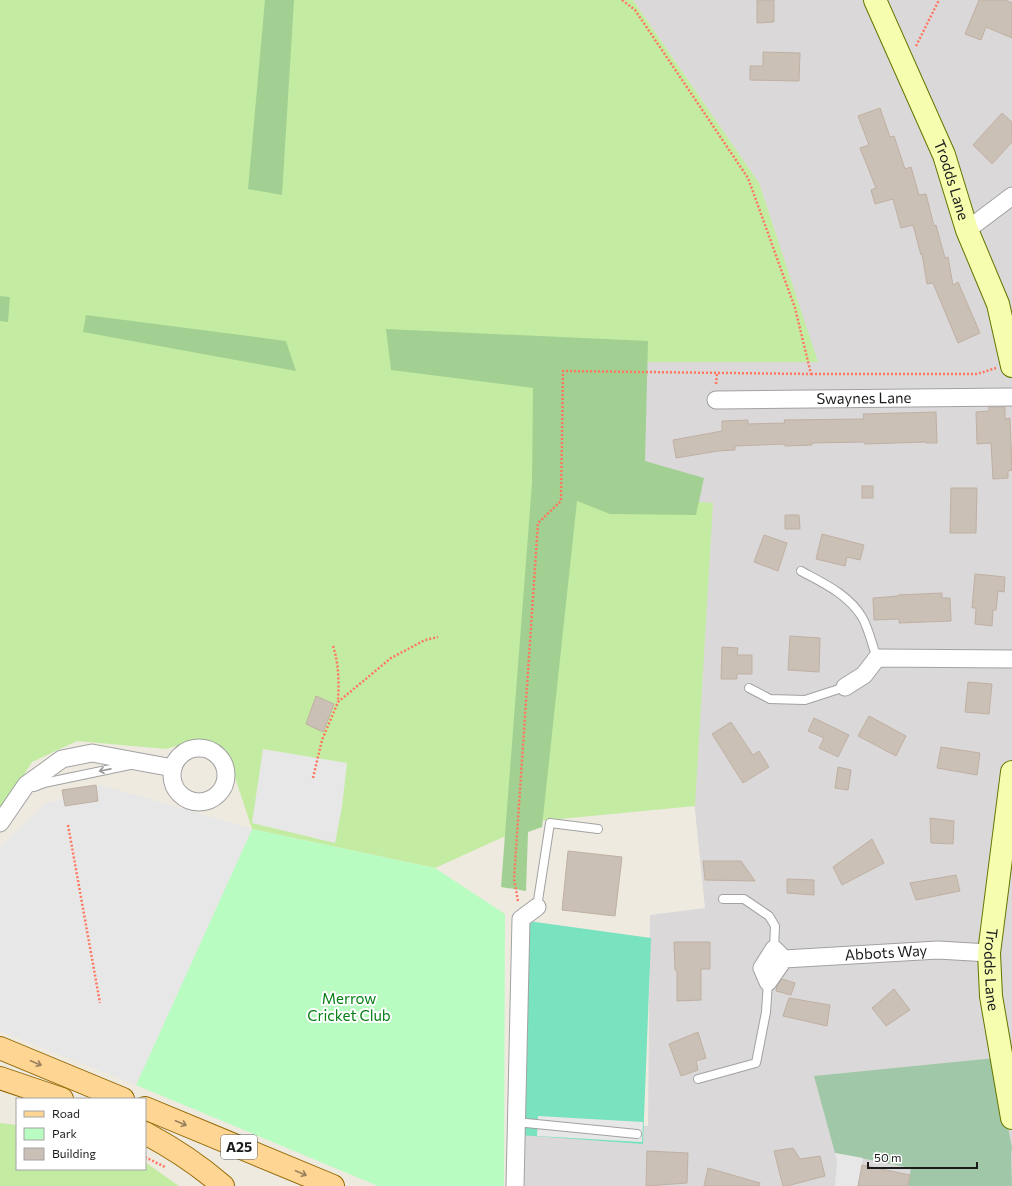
<svg xmlns="http://www.w3.org/2000/svg" width="1012" height="1186" font-family="Commissioner,sans-serif">
<rect width="100%" height="100%" fill="#eeeae0"/>
<path fill="#dad8d8" d="M633,0H1012V1186H524L523,1126H648L650,915L705,908L694,800L601,495L545,362H817L759,183Z"/>
<g fill="#c3eca2">
<path d="M0,0H633L759,183L818,362H546L601,495L713,503L695,806L539,821L435,868L252,829L226,750L197,740L166,749L77,741L32,762L0,812Z"/>
<path d="M0,1123L17,1125V1169H145V1162L179,1186H0Z"/>
</g>
<g fill="#a2d092">
<path d="M265,0H294L282,195L248,189Z"/>
<path d="M0,296L10,297L8,322L0,321Z"/>
<path d="M86,315L286,341L296,371L83,332Z"/>
<path d="M386,329L648,341L645,461L704,478L696,515L610,514L577,501L542,827L528,832L526,891L501,887L532,483L533,388L391,370Z"/>
</g>
<path fill="#a0c8a8" d="M995,1058L1012,1148L1011,1155L1012,1186H908L911,1168L835,1153L814,1076Z"/>
<path fill="#b9fcc1" d="M252,829L435,868L505,914L504,1186H378L136,1085Z"/>
<path fill="#79e2be" d="M528,921L651,938L643,1144L519,1135Z"/>
<g fill="#e7e7e7">
<path d="M263,749L347,763L342,807L335,843L252,823Z"/>
<path d="M101,785L252,829L136,1085L0,1031V847L45,804Z"/>
<path d="M538,1116L643,1122L642,1142L537,1136Z"/>
<path d="M835,1153L863,1158L858,1186H835L837,1161Z"/>
</g>
<g fill="#cac0b6" stroke="#c0b0a2">
<path d="M757,0H774V22L757,23Z"/>
<path d="M979,0H1005L1012,3V38L986,27L981,40L965,34Z"/>
<path d="M763,52L800,53L799,81L750,80V66H763Z"/>
<path d="M880,108L890,137L894,136L905,169L911,167L919,195L926,194L934,226L936,225L945,258L948,257L953,285L958,282L980,333L958,343L933,283L927,284L922,254L921,255L913,225L901,228L893,199L875,204L871,190L876,188L860,148L869,145L858,116Z"/>
<path d="M1002,113L1012,122V142L992,164L973,145Z"/>
<path d="M989,407H1005V419L1010,418L1012,470L1008,471V478L993,479L991,443L977,444L976,412L989,411Z"/>
<path d="M936,412L937,443H926V442L865,444L864,442L812,443V445L785,446V444L735,446V450L718,451L676,458L673,440L722,431V421L748,420V424L785,423L784,420L864,419L863,414Z"/>
<rect x="862" y="486" width="11" height="12"/>
<path d="M951,488H977L976,533H950Z"/>
<path d="M785,515H799L800,529H785Z"/>
<path d="M822,534L864,545L860,560L847,557L845,566L816,559Z"/>
<path d="M764,535L787,543L778,571L754,562Z"/>
<path d="M975,574L1005,577L1004,592L998,591L996,610H993L992,626L975,624L976,608H972Z"/>
<path d="M942,593V598H950L951,621L899,623V619L874,620L873,598L898,596V595Z"/>
<path d="M790,636L820,638L819,672L788,670Z"/>
<path d="M722,647L738,648L737,655H752V674H737V679H721Z"/>
<path d="M968,682L992,684L989,714L965,712Z"/>
<path d="M316,696L334,704L323,732L306,724Z"/>
<path d="M869,716L906,736L896,756L858,736Z"/>
<path d="M814,718L849,735L838,757L819,748L824,738L808,731Z"/>
<path d="M731,722L753,755L759,751L769,767L743,783L712,734Z"/>
<path d="M941,747L980,753L977,775L937,768Z"/>
<path d="M838,767L851,770L848,790L835,788Z"/>
<path d="M96,785L98,801L65,806L62,790Z"/>
<path d="M930,818L954,821L953,844L931,843Z"/>
<path d="M872,839L884,863L842,885L833,867Z"/>
<path d="M568,851L622,857L615,916L562,910Z"/>
<path d="M703,861H741L755,881L705,880Z"/>
<path d="M956,875L960,891L916,900L910,883Z"/>
<path d="M787,879L814,880V895L787,893Z"/>
<path d="M674,942H710V969H701V1000L677,1001V970H675Z"/>
<path d="M782,979L795,983L791,995L776,991L777,986Z"/>
<path d="M894,989L910,1010L886,1026L872,1008Z"/>
<path d="M789,998L830,1005L827,1026L783,1016Z"/>
<path d="M698,1032L706,1058L696,1061L698,1070L681,1076L669,1044Z"/>
<path d="M793,1148L800,1159L820,1156L825,1176L787,1186H783L774,1151Z"/>
<path d="M647,1151L688,1153L687,1183L646,1186Z"/>
<path d="M862,1165L910,1175L908,1186H858Z"/>
<path d="M708,1168L760,1183L759,1186H704Z"/>
</g>
<g fill="none" stroke-linecap="round" stroke-linejoin="round">
<g stroke="#a2a2a2" stroke-width="10">
<g id="lane">
<path d="M801,571C823,583 848,594 862,617C869,629 872,645 877,658"/>
<path d="M749,688L770,699L805,700L845,687"/>
<path d="M34,787L44,783L130,765"/>
<path d="M723,899H744L769,916L775,926L774,949"/>
<path d="M537,907L550,823L598,829"/>
<path d="M698,1079L756,1063L766,1012L768,982"/>
<path d="M516,1122L637,1134"/>
</g>
</g>
<g stroke="#a2a2a2" stroke-width="19">
<g id="street">
<path d="M967,230L1012,196"/>
<path id="s1" d="M716,400L1012,397"/>
<path d="M845,687L864,675L877,658L1012,659"/>
<circle cx="199" cy="775" r="27"/>
<path d="M0,823L26,785L62,759L92,753L173,768"/>
<path id="s2" d="M784,959L774,949L762,968L768,982L784,959L938,950L989,953"/>
<path d="M515,1186L521,919L537,907"/>
</g>
</g>
<g stroke="#647500" stroke-width="24">
<g id="secondary">
<path id="s3" d="M875,0L944,155L967,230L998,304L1012,366"/>
<path id="s4" d="M1012,772L989,953L991,996L1012,1118"/>
</g>
</g>
<g stroke="#936800" stroke-width="24">
<g id="primary">
<path d="M0,1048L123,1099"/>
<path d="M0,1078L62,1099"/>
<path d="M145,1108L333,1186"/>
<path d="M145,1133C173,1148 199,1165 223,1186"/>
</g>
</g>
<g stroke="#ff7760" stroke-width="2.5" stroke-dasharray="2 2" stroke-linecap="butt">
<path d="M916,46L939,0"/>
<path d="M811,374H977L996,368"/>
<path d="M716,384L717,373"/>
<path d="M333,646C339,664 339,683 338,701"/>
<path d="M313,778L322,740L338,702L391,658L425,640L438,637"/>
<path d="M68,825L100,1003"/>
<path d="M518,901L514,879L538,523L561,501L563,371L811,374L795,308L748,178L635,10L622,0"/>
<path d="M145,1157L165,1167"/>
</g>
<use href="#lane" stroke="#fff" stroke-width="8"/>
<use href="#street" stroke="#fff" stroke-width="17"/>
<use href="#secondary" stroke="#f6fdaf" stroke-width="22"/>
<use href="#primary" stroke="#ffd594" stroke-width="22"/>
</g>
<defs><path id="oneway-shaft" d="M-6 0H5M1.5-3L5.5 0L1.5 3" fill="none" stroke-width="1.6" stroke-linecap="round" stroke-linejoin="round"/></defs>
<use stroke="#989898" href="#oneway-shaft" transform="translate(105 770) rotate(169)"/>
<g stroke="#98815e">
<use href="#oneway-shaft" transform="translate(36 1063) rotate(23)"/>
<use href="#oneway-shaft" transform="translate(181 1123) rotate(23)"/>
<use href="#oneway-shaft" transform="translate(301 1173) rotate(23)"/>
</g>
<g text-anchor="middle" stroke-width="4" stroke-linejoin="round" paint-order="stroke">
<rect fill="#fff" stroke="#5f5f5f" stroke-width="1" x="221" y="1135" width="36" height="24" rx="3"/>
<g font-size="14" font-weight="bold" fill="#1b1b1b">
<text x="239" y="1152">A25</text>
</g>
<g font-size="15" fill="#1b1b1b" stroke="#fff">
<text dy="5" stroke="none"><textPath href="#s3" startOffset="196">Trodds Lane</textPath></text>
<text dy="5" stroke="none"><textPath href="#s1" startOffset="148">Swaynes Lane</textPath></text>
<text dy="5" stroke="none"><textPath href="#s2" startOffset="182">Abbots Way</textPath></text>
<text dy="5" stroke="none"><textPath href="#s4" startOffset="199">Trodds Lane</textPath></text>
</g>
<g font-size="15" fill="#057e14" stroke="#fff">
<text x="349" y="1004">Merrow<tspan x="349" dy="17">Cricket Club</tspan></text>
</g>
</g>
<rect x="16" y="1098" width="130" height="72" fill="#ffffff" stroke="#a4a4a4"/>
<rect x="24" y="1111" width="20" height="6" fill="#ffd594" stroke="#a4a4a4"/>
<text x="52" y="1118" font-size="12" fill="#1b1b1b">Road</text>
<rect x="24" y="1128" width="20" height="12" fill="#b9fcc1" stroke="#a4a4a4"/>
<text x="52" y="1138" font-size="12" fill="#1b1b1b">Park</text>
<rect x="24" y="1148" width="20" height="12" fill="#cac0b6" stroke="#a4a4a4"/>
<text x="52" y="1158" font-size="12" fill="#1b1b1b">Building</text>
<path d="M868 1162v6h109v-6" fill="none" stroke="#1b1b1b" stroke-width="2"/>
<text x="874" y="1162" font-size="12" fill="#1b1b1b" stroke="#ffffff" stroke-width="3" paint-order="stroke">50 m</text>
</svg>
